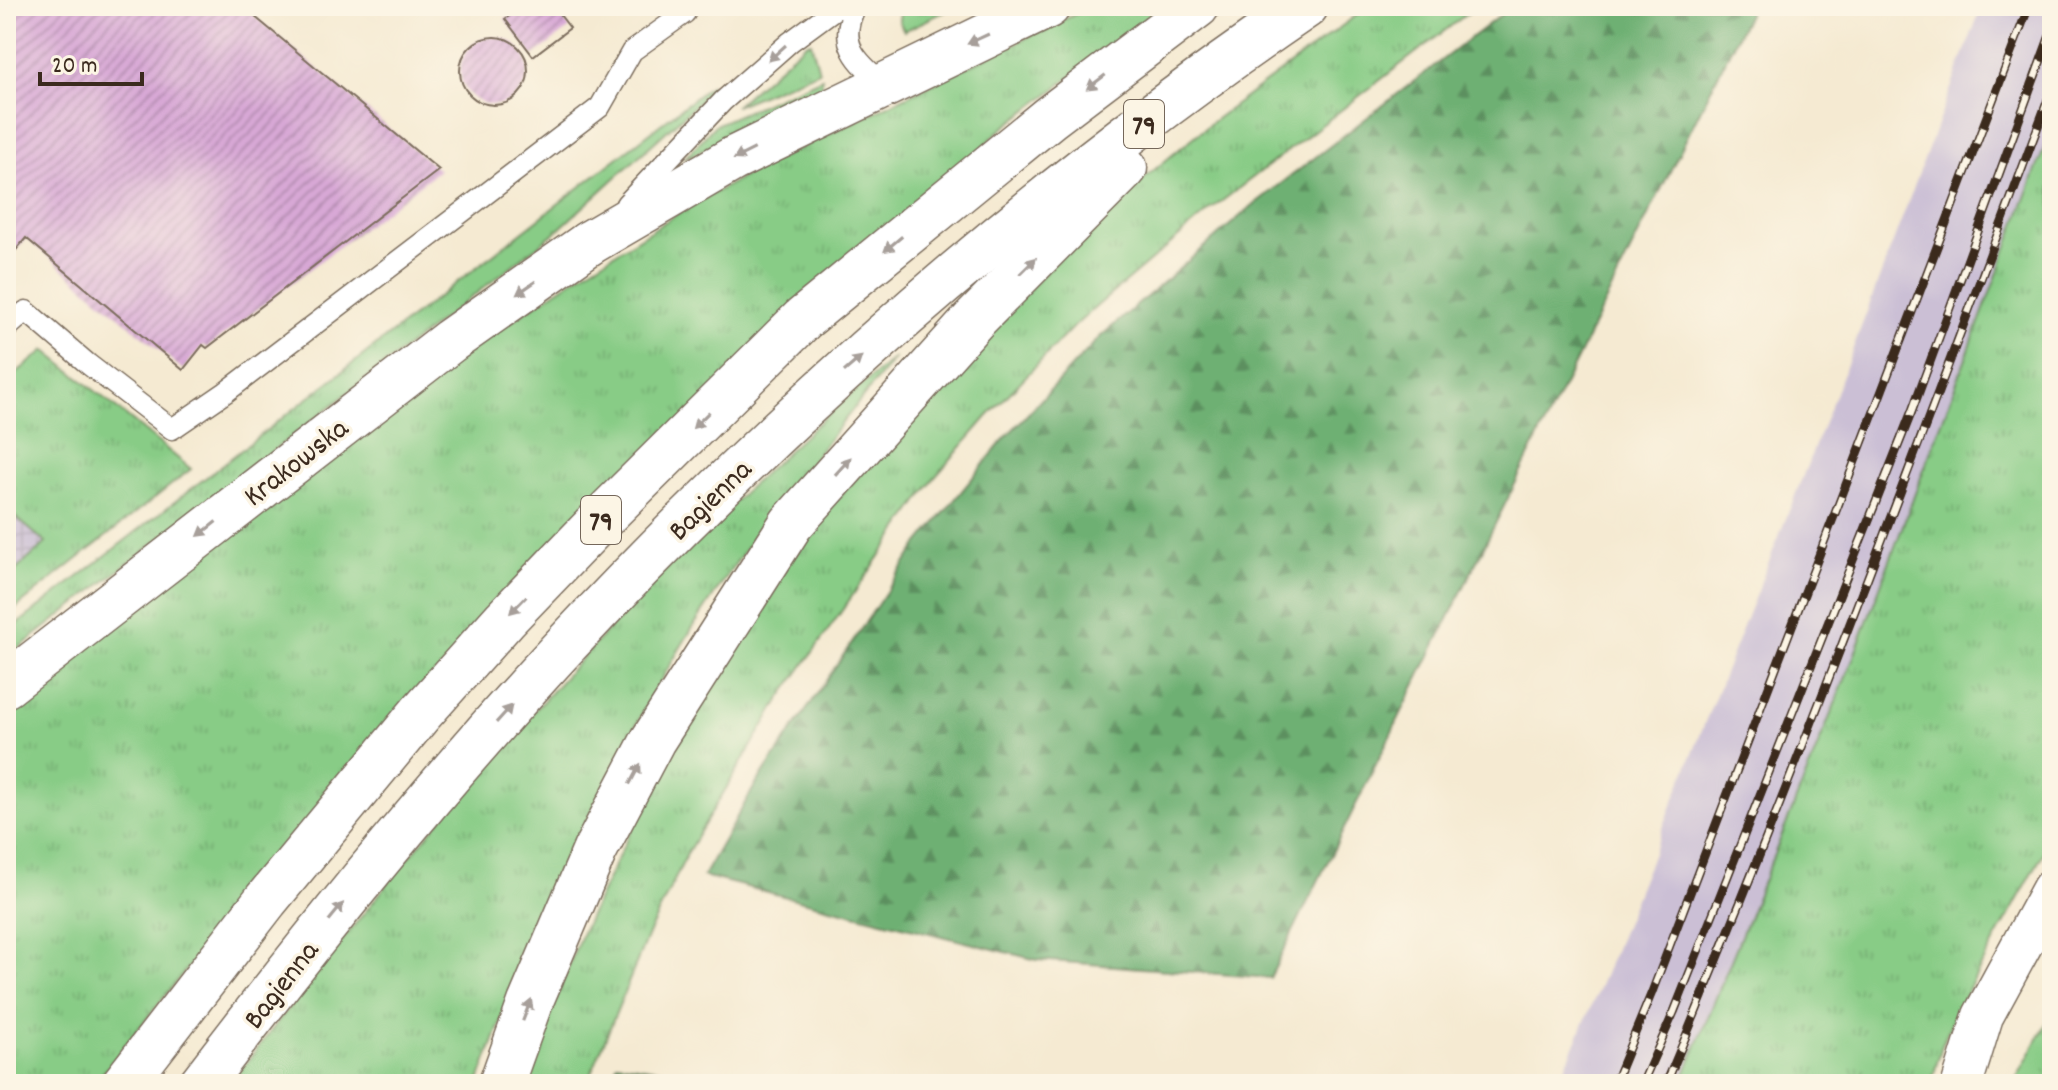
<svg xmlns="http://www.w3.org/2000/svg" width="2058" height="1090" font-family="Dekko,sans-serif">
<defs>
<pattern id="industrial-grid" width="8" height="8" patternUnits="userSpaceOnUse" patternTransform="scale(2)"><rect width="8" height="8" fill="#cbbfd5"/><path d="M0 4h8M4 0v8" fill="none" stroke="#afa4b6"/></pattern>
<pattern id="grass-tufts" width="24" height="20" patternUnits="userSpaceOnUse" patternTransform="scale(2)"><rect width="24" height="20" fill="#88cc86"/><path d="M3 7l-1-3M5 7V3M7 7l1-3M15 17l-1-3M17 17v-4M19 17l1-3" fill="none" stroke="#76af73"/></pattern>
<pattern id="forest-firs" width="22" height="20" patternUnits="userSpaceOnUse" patternTransform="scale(2)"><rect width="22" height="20" fill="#6eb073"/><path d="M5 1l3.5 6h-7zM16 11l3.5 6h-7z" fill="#5c8f5e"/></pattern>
<pattern id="building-hatch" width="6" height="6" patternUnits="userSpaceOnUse" patternTransform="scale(2)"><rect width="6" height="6" fill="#d8a8d6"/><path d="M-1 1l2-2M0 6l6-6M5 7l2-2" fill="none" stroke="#b089ad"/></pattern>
</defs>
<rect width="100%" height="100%" fill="#fcf5e5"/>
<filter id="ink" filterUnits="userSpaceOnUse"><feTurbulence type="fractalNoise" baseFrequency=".0125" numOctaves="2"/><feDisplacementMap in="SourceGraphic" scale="16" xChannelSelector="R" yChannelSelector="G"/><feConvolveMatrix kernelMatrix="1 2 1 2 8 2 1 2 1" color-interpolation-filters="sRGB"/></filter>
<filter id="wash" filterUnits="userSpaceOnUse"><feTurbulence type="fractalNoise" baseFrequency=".006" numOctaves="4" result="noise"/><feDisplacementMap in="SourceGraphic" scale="32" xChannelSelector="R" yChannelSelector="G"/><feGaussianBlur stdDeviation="1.8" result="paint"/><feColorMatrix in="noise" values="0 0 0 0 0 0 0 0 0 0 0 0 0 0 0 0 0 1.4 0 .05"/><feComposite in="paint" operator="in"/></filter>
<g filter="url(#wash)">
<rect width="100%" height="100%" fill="#f5ead2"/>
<path fill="url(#industrial-grid)" d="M6,509L46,543L6,579Z"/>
<path fill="#cbbfd5" d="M1982,6H2052V128L1848,672L1681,1084H1558L1605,974L1843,375Z"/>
<g fill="url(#grass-tufts)" stroke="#627b52" stroke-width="2">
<path d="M900,6H956L904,31L899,21Z"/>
<path d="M1092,6H1164L997,133L252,888L94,1084H6V709L483,340L574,279L682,211L759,168Z"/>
<path d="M1369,6H1477L1209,211L1097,306L1069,331L987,417L936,476L778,702L689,850L649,932L587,1084H522L583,930L650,791L691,717L779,576L834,502L1089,224L1212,122Z"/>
<path d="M807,42H811L819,71L735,106Z"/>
<path d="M822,78V89L683,160L715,125Z"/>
<path d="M711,85L714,88L558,230L6,658V633Z"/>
<path d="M2052,128V837L1955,1014L1942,1045L1931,1084H1681L1848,672Z"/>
<path d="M45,350L191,469L6,616V579L46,543L6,509V381Z"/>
<path d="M895,357C820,450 744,543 682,645C599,783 532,932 478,1084H230C428,825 643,566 895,357Z"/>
<path d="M2052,1013V1084H2016L2015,1081Z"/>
</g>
<g fill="url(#forest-firs)" stroke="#546d48" stroke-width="2">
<path d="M1512,6H1752L1270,978L1037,960L703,876L753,789L917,546L1005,438L1100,337L1252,206Z"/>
<path d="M617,1063L755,1084H610Z"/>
</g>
<g id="blocks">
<g fill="url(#building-hatch)">
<path d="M6,6H242L439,170L207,348L203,345L183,370L26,238L6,262Z"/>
<path d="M523,6H553L570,28L533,56L505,19Z"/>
<circle cx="494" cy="71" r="34"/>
</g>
</g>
</g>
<g filter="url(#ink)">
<use href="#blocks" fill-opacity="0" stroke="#7c6d5d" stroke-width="2"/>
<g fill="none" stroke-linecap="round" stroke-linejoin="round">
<g stroke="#7c6d5d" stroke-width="23">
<g id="service">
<path d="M856,6C836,43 857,62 884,84"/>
<path d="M626,204L723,101L790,42L839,6"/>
<path d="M6,329L26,311L88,364L172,429L226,392L600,107L632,51L685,13"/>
</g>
</g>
<g stroke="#7c6d5d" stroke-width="43">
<path id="minor" d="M1962,1084L1983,1016L2052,889"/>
</g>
<g stroke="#7c6d5d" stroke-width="47">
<path id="tertiary" d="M6,685L450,341L589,243"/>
</g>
<g stroke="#7c6d5d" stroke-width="47">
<g id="primary">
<path d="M589,243L733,159L1048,6"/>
<path d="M124,1084L266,900L420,714L505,619L609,511L803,319L1049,118L1197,6"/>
<path d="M201,1084C314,936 432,789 559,652C783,412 1034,191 1306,6"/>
<path d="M501,1084L530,1003L595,850L653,740L791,524L973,321L1125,168"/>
</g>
</g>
<use href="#service" stroke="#fff" stroke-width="20"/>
<use href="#minor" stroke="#fff" stroke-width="40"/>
<use href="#tertiary" stroke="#fff" stroke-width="44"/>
<use href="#primary" stroke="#fff" stroke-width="44"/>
<g stroke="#3b2a1e" stroke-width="9">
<g id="rail">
<path d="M1614,1084L1652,992L2029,6"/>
<path d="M1642,1084L1674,1012L1912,411L2052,30"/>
<path d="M1666,1084C1803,756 1927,422 2052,89"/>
</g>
</g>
<use href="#rail" stroke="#fcf5e5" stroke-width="6" stroke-dasharray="18" stroke-linecap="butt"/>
</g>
<defs><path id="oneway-solid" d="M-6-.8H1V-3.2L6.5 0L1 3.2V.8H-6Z" transform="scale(2)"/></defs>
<g fill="#a79f9a">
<use href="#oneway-solid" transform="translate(978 39) rotate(155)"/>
<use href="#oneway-solid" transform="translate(777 53) rotate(138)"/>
<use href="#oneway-solid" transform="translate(1096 82) rotate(143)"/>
<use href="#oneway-solid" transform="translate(744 154) rotate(153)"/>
<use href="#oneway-solid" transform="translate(893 244) rotate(140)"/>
<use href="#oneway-solid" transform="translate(1028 266) rotate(-45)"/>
<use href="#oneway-solid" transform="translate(526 288) rotate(145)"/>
<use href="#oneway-solid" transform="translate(853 364) rotate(-41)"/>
<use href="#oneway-solid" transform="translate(701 420) rotate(135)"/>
<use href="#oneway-solid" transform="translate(843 466) rotate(-48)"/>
<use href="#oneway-solid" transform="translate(207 529) rotate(142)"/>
<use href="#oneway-solid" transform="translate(518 605) rotate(134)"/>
<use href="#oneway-solid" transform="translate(504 714) rotate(-48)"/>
<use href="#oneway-solid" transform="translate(635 774) rotate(-62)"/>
<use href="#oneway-solid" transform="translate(336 912) rotate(-51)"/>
<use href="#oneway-solid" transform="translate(527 1010) rotate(-69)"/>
</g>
</g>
<g text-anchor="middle" stroke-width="7" stroke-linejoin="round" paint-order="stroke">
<g fill="#fcf5e5" stroke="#75675a" stroke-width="2">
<rect x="1124" y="100" width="40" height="48" rx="6"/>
<rect x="581" y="496" width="40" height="48" rx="6"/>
</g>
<g font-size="28" font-weight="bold" fill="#3b2a1e">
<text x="1144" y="134">79</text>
<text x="601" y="530">79</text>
</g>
<g font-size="30" fill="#3b2a1e" stroke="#fcf5e5">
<text transform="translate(295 461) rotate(-38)" y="10">Krakowska</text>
<text transform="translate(709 499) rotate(-44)" y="10">Bagienna</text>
<text transform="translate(280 984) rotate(-52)" y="10">Bagienna</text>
</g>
</g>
<rect width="2058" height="1090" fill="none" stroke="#fcf5e5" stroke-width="32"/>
<path d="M40 72v12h102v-12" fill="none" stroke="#3b2a1e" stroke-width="4"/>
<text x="52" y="72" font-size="24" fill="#3b2a1e" stroke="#fcf5e5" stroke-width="6" paint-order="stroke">20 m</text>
</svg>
